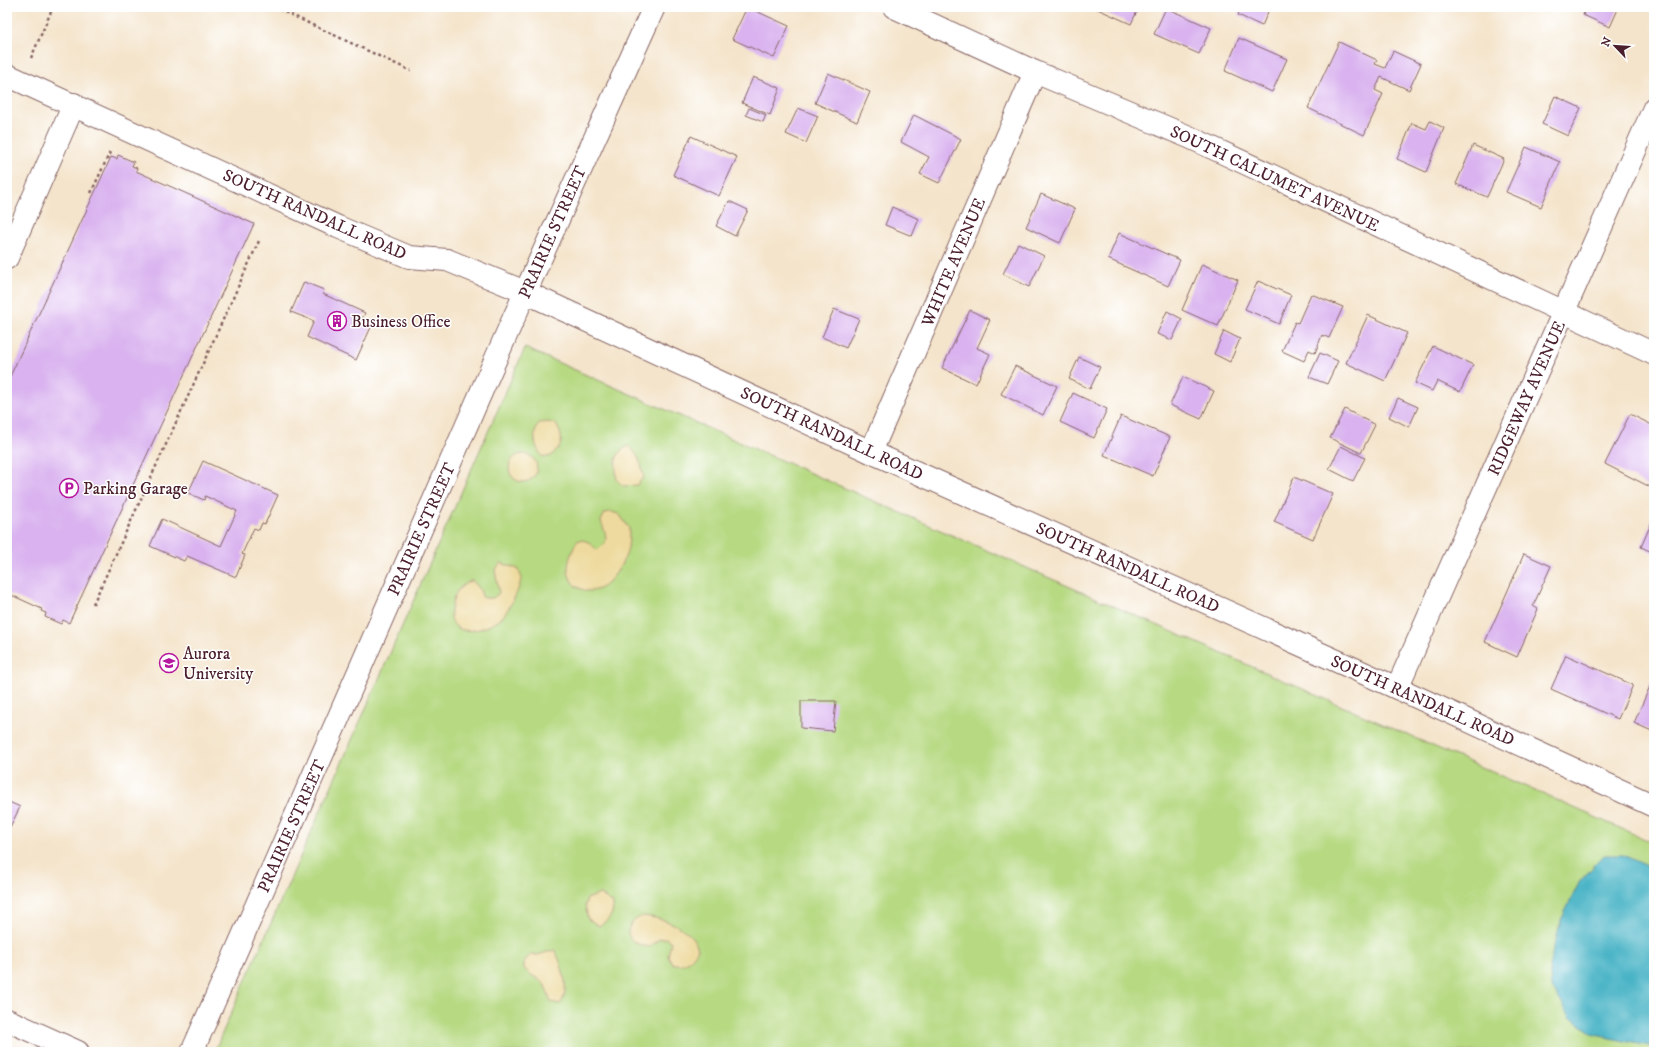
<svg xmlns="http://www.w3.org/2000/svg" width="1661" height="1059" font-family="'IM FELL DW Pica',serif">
<rect width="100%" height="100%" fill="#fff"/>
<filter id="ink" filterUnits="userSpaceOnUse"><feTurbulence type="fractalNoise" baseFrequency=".025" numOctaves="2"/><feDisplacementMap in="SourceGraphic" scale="8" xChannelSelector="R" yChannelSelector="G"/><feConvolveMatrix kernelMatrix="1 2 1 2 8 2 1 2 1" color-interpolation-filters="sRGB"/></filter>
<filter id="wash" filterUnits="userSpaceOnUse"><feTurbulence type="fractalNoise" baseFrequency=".012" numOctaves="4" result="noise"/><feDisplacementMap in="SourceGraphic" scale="16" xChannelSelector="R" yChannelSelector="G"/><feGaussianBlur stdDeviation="0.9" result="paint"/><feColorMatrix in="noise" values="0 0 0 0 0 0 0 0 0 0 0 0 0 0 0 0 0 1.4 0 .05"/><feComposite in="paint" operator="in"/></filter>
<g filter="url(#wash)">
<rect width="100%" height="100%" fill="#f4e4cb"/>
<path fill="#b6d981" stroke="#807c56" d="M525,348L1654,843V1052H214Z"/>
<g fill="#eeda9e" stroke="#9c7c64">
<path d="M548,422L556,424C564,439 564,446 549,457L542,456C534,446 532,434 539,423Z"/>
<path d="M629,446C639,455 641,464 644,477L637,485L623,486L617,480C615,466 613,452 629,446Z"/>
<circle cx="523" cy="468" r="14"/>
<path d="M611,512L619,514L629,528C629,537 629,547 626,555C618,573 601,600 579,588C573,586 569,577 568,571C567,562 573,549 577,541C586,538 591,544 597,550C611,541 605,534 601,521L605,513Z"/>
<path d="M501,563L518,569C519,571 521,575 521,578C521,588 506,616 498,621C479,633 444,639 452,605C455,591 459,587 472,580L479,588L483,598H493L499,593L495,570Z"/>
<path d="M600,894L613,903C614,915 609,920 599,926L588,919L585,905L587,899Z"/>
<path d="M643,916C663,918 693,928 698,949C693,959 684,968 672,963L668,956L671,942L666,938L659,939L649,947C645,946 640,945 636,943C621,935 630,920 643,916Z"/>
<path d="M555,950C562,965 571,991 560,1004L551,1002C549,997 547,989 544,984C536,974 512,972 531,954L537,955Z"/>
</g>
<path fill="#49b4c6" stroke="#4a6a78" d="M1604,855H1623L1654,869V1047L1595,1035L1571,1018L1551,986L1549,966L1561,920L1580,881Z"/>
<g id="blocks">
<g fill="#d9b2ef">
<path d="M747,7L789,26L774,58L732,39Z"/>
<path d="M1093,7H1139L1131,24Z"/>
<path d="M1241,7H1270L1262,26L1238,15Z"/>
<path d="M1586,7H1619L1610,27L1583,15Z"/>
<path d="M1166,8L1211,28L1199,54L1154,34Z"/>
<path d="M1239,38L1287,59L1272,92L1225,71Z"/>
<path d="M1339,42L1377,60L1375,64L1385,68L1393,51L1421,64L1409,90L1381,77L1375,90L1383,94L1364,135L1308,108Z"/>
<path d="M828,73L870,92L857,122L815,103Z"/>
<path d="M753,77L780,88L770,115L742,103Z"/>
<path d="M1555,96L1581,108L1568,136L1542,124Z"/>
<path d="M749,108L766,115L763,122L746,115Z"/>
<path d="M798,108L818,116L806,143L786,134Z"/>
<path d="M914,115L961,139L939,183L920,174L929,157L901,142Z"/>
<path d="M1430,121L1444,128L1426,172L1397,159L1412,123L1426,129Z"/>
<path d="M691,136L737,157L719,196L673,175Z"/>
<path d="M1473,145L1504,159L1487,197L1456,184Z"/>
<path d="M1526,147L1560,162L1541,207L1506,192Z"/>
<path d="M118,155L134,162L132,166L137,168L136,171L254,224L69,623L63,620L61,624L45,617L46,613L41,611L42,609L7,593V383L111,157L117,159Z"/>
<path d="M1041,194L1075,209L1060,243L1026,227Z"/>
<path d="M729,201L748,210L735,236L716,226Z"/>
<path d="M892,207L919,219L912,236L885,225Z"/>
<path d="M1119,233L1180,260L1168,286L1108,259Z"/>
<path d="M1018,243L1044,256L1029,287L1003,274Z"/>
<path d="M1202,264L1238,280L1218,326L1182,310Z"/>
<path d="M1258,281L1291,295L1279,324L1245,309Z"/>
<path d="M304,282L324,290L323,294L365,313L360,323L366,326L367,323L372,325L356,360L307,337L314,321L291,312Z"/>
<path d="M1311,294L1343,307L1329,338L1322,335L1315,353L1309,350L1304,361L1282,351L1295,322L1298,323Z"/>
<path d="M834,309L859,319L846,348L822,337Z"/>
<path d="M970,310L990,320L977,348L990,354L976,384L942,368Z"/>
<path d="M1167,311L1182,319L1172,340L1157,334Z"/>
<path d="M1368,315L1407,333L1385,381L1346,363Z"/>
<path d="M1224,331L1240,339L1230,362L1214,354Z"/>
<path d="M1433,346L1473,365L1460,392L1437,381L1432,391L1415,383Z"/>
<path d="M1320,353L1338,361L1327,384L1309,377Z"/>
<path d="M1079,357L1100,367L1090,389L1069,379Z"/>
<path d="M1015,366L1057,386L1043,415L1001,394Z"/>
<path d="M1183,377L1214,391L1201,419L1170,405Z"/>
<path d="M1073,393L1107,409L1094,438L1060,422Z"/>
<path d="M1398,398L1418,407L1409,427L1389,417Z"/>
<path d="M1345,409L1375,425L1361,453L1330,438Z"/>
<path d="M1630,414L1654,426V489L1605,464Z"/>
<path d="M1121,416L1170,437L1153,476L1104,455Z"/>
<path d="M1341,446L1365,458L1353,481L1329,469Z"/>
<path d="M203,461L278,495L265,524L262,523L259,530L254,528L242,554L245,555L236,577L187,556L184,561L150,546L162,519L221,546L237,511L205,496L204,500L188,493Z"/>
<path d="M1294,477L1333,494L1313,539L1274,522Z"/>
<path d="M1654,517V553L1641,547Z"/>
<path d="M1524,554L1551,566L1533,606L1538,609L1517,657L1485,642Z"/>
<path d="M1566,655L1633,685L1618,719L1551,689Z"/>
<path d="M1654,677V732L1634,723Z"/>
<path d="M801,701H836L833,731L801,728Z"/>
<path d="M7,801L20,807L7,833Z"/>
</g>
</g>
</g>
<g filter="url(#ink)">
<use href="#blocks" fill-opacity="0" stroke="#866463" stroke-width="1"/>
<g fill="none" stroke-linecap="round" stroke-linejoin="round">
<g stroke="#866463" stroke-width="24">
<g id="minor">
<path d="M894,7L1035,72L1189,137L1654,354"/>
<path d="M7,75L338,227L409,257L447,260L525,292L871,452L1397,688L1654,806"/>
<path d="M7,258L74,104"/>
<path d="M871,452L1035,72"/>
<path d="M1397,688L1654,108"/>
<path d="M7,1020L78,1052"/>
<path d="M192,1052L511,324L654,7"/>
</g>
</g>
<g stroke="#866463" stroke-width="2.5" stroke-dasharray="3 3" stroke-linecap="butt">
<path d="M274,7L411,71"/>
<path d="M31,58L53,7"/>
<path d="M91,193L111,150"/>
<path d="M93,604L259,241"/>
</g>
<use href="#minor" stroke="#fff" stroke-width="22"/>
</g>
</g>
<defs>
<g id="building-ring" transform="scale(1)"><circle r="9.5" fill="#fff" stroke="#b5179e" stroke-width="1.5"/><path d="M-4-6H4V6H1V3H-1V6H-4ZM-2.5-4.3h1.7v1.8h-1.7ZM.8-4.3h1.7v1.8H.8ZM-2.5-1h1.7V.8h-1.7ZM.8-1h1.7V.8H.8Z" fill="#b5179e"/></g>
<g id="parking-ring" transform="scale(1)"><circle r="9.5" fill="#fff" stroke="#b5179e" stroke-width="1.5"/><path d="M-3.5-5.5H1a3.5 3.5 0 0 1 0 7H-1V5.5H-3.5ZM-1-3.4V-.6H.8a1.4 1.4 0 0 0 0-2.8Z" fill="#b5179e"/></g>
<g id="university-ring" transform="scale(1)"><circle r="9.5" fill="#fff" stroke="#b5179e" stroke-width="1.5"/><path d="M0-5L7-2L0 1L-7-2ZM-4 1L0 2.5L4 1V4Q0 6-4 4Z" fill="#b5179e"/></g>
</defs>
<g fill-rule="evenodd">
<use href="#building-ring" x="337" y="321"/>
<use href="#parking-ring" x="69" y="488"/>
<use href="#university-ring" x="169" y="663"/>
</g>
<g text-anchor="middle" stroke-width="3" stroke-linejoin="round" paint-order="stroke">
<g font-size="17" fill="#4a1f2b" stroke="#fff">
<text transform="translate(1275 178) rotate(25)" y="6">SOUTH CALUMET AVENUE</text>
<text transform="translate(315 214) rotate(24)" y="6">SOUTH RANDALL ROAD</text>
<text transform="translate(552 232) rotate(-66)" y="6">PRAIRIE STREET</text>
<text transform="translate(953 262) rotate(-67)" y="6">WHITE AVENUE</text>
<text transform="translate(1526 398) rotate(-66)" y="6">RIDGEWAY AVENUE</text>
<text transform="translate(832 433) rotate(25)" y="6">SOUTH RANDALL ROAD</text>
<text transform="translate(421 529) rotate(-66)" y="6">PRAIRIE STREET</text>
<text transform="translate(1128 567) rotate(24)" y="6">SOUTH RANDALL ROAD</text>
<text transform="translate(1423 700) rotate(24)" y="6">SOUTH RANDALL ROAD</text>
<text transform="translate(291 826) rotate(-66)" y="6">PRAIRIE STREET</text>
</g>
<g font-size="17" fill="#4a1f2b" stroke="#fff" text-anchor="start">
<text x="351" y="327">Business Office</text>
<text x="83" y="494">Parking Garage</text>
<text x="183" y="659">Aurora<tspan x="183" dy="20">University</tspan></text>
</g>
</g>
<rect width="1661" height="1059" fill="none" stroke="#fff" stroke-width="24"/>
<g transform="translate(1615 46) rotate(295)" stroke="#ffffff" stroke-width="3" paint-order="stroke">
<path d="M0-3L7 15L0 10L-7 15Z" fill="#4a1f2b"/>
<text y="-6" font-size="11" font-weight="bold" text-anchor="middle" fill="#4a1f2b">N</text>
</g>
</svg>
